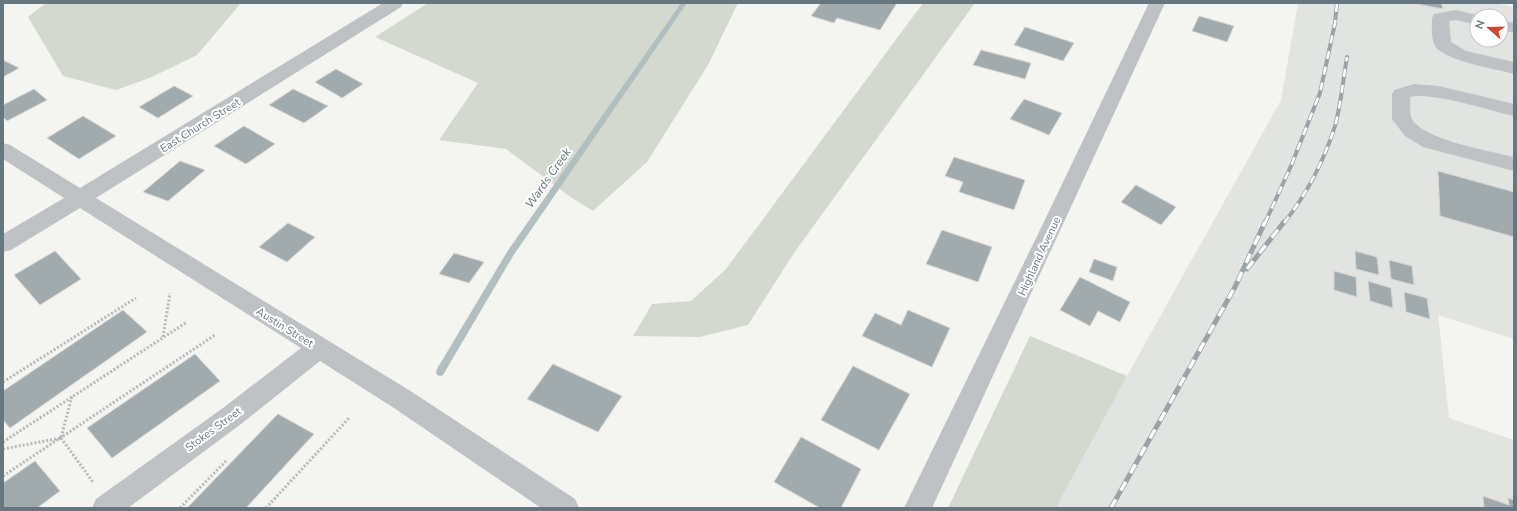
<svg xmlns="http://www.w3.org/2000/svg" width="1517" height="511" font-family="'Nunito Sans',sans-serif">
<rect width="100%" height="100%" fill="#f4f4f1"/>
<path fill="#e2e4e1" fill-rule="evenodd" d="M1298,3H1494L1514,7V339L1438,315L1449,418L1514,440V508H1056L1127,376L1281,100ZM1477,16H1501V40H1477Z"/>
<g fill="#d4d9d0">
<path d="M46,3H241L197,55L152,77L116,90L63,76L28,17Z"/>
<path d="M428,3H738L708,65L647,162L593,211L572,198L506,149L439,140L478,83L375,37Z"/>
<path d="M923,3H975L794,253L748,325L700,337L633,336L652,304L691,301L726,269Z"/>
<path d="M1030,336L1127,376L1056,508H948Z"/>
</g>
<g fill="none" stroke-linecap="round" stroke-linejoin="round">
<path fill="#b2bfc1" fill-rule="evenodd" d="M681,3H687L513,256L443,375L440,376L437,375L436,372L437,369L507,252Z"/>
</g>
<g fill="#a1aaad" stroke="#d6d5d4">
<path d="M821,3H897L880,30L837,18L834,23L811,16Z"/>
<path d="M1412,3H1441L1443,9Z"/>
<path d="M1199,16L1234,26L1227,42L1192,31Z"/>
<path d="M1025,27L1074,43L1063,61L1014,45Z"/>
<path d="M981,50L1031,63L1025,79L973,65Z"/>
<path d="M3,60L19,68L3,77Z"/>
<path d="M336,69L363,84L342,98L315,82Z"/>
<path d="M174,86L193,96L158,118L139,107Z"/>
<path d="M34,89L47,100L7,121L3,117V105Z"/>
<path d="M293,89L328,106L304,123L269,105Z"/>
<path d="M1024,99L1062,113L1049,135L1010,119Z"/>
<path d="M83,116L116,136L79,159L47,138Z"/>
<path d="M244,126L275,144L246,164L214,146Z"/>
<path d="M954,157L1025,180L1014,210L959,192L963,182L945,176Z"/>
<path d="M180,161L205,170L168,201L143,192Z"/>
<path d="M1438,171L1514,192V237L1440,216Z"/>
<path d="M1136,185L1176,207L1161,225L1121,202Z"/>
<path d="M288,223L315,237L287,262L259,247Z"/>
<path d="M942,230L992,247L978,282L926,264Z"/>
<path d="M55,251L81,279L40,305L14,275Z"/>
<path d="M1355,251L1377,257L1379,275L1356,269Z"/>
<path d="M454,253L484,262L469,283L439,274Z"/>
<path d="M1094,259L1117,267L1113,281L1089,272Z"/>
<path d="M1389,260L1412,266L1414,285L1391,279Z"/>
<path d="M1334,271L1356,277L1357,297L1334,290Z"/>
<path d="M1080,277L1130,302L1120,322L1098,311L1090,326L1060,310Z"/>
<path d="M1368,281L1391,288L1393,308L1370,301Z"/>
<path d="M1404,292L1427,298L1430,319L1406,312Z"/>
<path d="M123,310L147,332L10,428L3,420V391Z"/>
<path d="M908,310L950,328L932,367L862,336L875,313L901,325Z"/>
<path d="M195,354L220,381L112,458L87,428Z"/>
<path d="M553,364L622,396L598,432L527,399Z"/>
<path d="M853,366L910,394L879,450L821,420Z"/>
<path d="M278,414L314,434L246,508H187Z"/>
<path d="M801,437L861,469L841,508H820L774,482Z"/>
<path d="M35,461L60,491L37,508H3V483Z"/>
<path d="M1483,496L1509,505L1508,498L1514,500V508H1484Z"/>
</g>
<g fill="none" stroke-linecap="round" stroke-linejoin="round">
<g stroke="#b6b9bb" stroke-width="3" stroke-dasharray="2 2" stroke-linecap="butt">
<path d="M163,337L170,293"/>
<path d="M3,382L136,298"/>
<path d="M61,438L93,482"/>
<path d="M3,442L187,322"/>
<path d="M3,449L61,438L72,396"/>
<path d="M3,476L215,335"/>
<path d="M180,508L226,461"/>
<path d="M266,508L350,417"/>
</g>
<g fill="#bec2c5" fill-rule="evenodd">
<path d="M383,3H403L401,7L96,198L412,392L575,499L579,508H541L394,408L320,361L241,424L128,508H92L96,499L223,408L301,348L80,208L11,250L3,252V234L64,198L3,159V143L10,145L80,188Z"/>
<path d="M1149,3H1165L932,508H904L1040,230Z"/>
<path d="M1456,10L1481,16H1477V25L1456,20L1449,21L1451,42L1466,51L1514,62V74C1496,69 1445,61 1435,46C1431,39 1432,26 1432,18L1434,14Z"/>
<path d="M1501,20L1514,23V33L1501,30Z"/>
<path d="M1414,84L1439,86L1514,104V116C1492,111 1430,91 1410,97C1411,103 1409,114 1412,119C1424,140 1490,151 1514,157V171L1423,147L1405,136L1392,119V94L1394,90Z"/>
</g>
<g stroke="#9ca3a7" stroke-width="4">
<g id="rail-far1">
<path d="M1265,223L1291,166L1320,93L1335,23L1337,3"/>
<path d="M1284,223C1306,195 1324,161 1335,126C1341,104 1343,80 1347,57"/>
</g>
</g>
<g stroke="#9ca3a7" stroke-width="5">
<g id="rail">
<path d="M1247,269L1284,222"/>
<path d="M1111,508L1235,287L1265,222"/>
</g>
</g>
<use href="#rail-far1" stroke="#fff" stroke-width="2.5" stroke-dasharray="8" stroke-linecap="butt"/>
<use href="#rail" stroke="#fff" stroke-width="3.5" stroke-dasharray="10" stroke-linecap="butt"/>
</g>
<g text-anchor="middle" stroke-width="4" stroke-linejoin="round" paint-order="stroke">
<g font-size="11" fill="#66777f" stroke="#fff">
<text transform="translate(200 125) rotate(-32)" y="4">East Church Street</text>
<text transform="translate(1039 256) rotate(-65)" y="4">Highland Avenue</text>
<text transform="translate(285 327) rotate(32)" y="4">Austin Street</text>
<text transform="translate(213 429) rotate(-36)" y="4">Stokes Street</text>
</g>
<g font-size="12" font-style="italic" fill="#62797c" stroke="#fff">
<text transform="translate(548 178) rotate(-55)" y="4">Wards Creek</text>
</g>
</g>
<rect width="1517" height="511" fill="none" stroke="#66777f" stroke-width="8"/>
<g transform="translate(1489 28) rotate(290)"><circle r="19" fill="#ffffff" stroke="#c2c9cc"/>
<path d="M0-3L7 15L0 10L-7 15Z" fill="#d34332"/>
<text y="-6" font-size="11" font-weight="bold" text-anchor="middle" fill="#66777f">N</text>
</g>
</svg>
